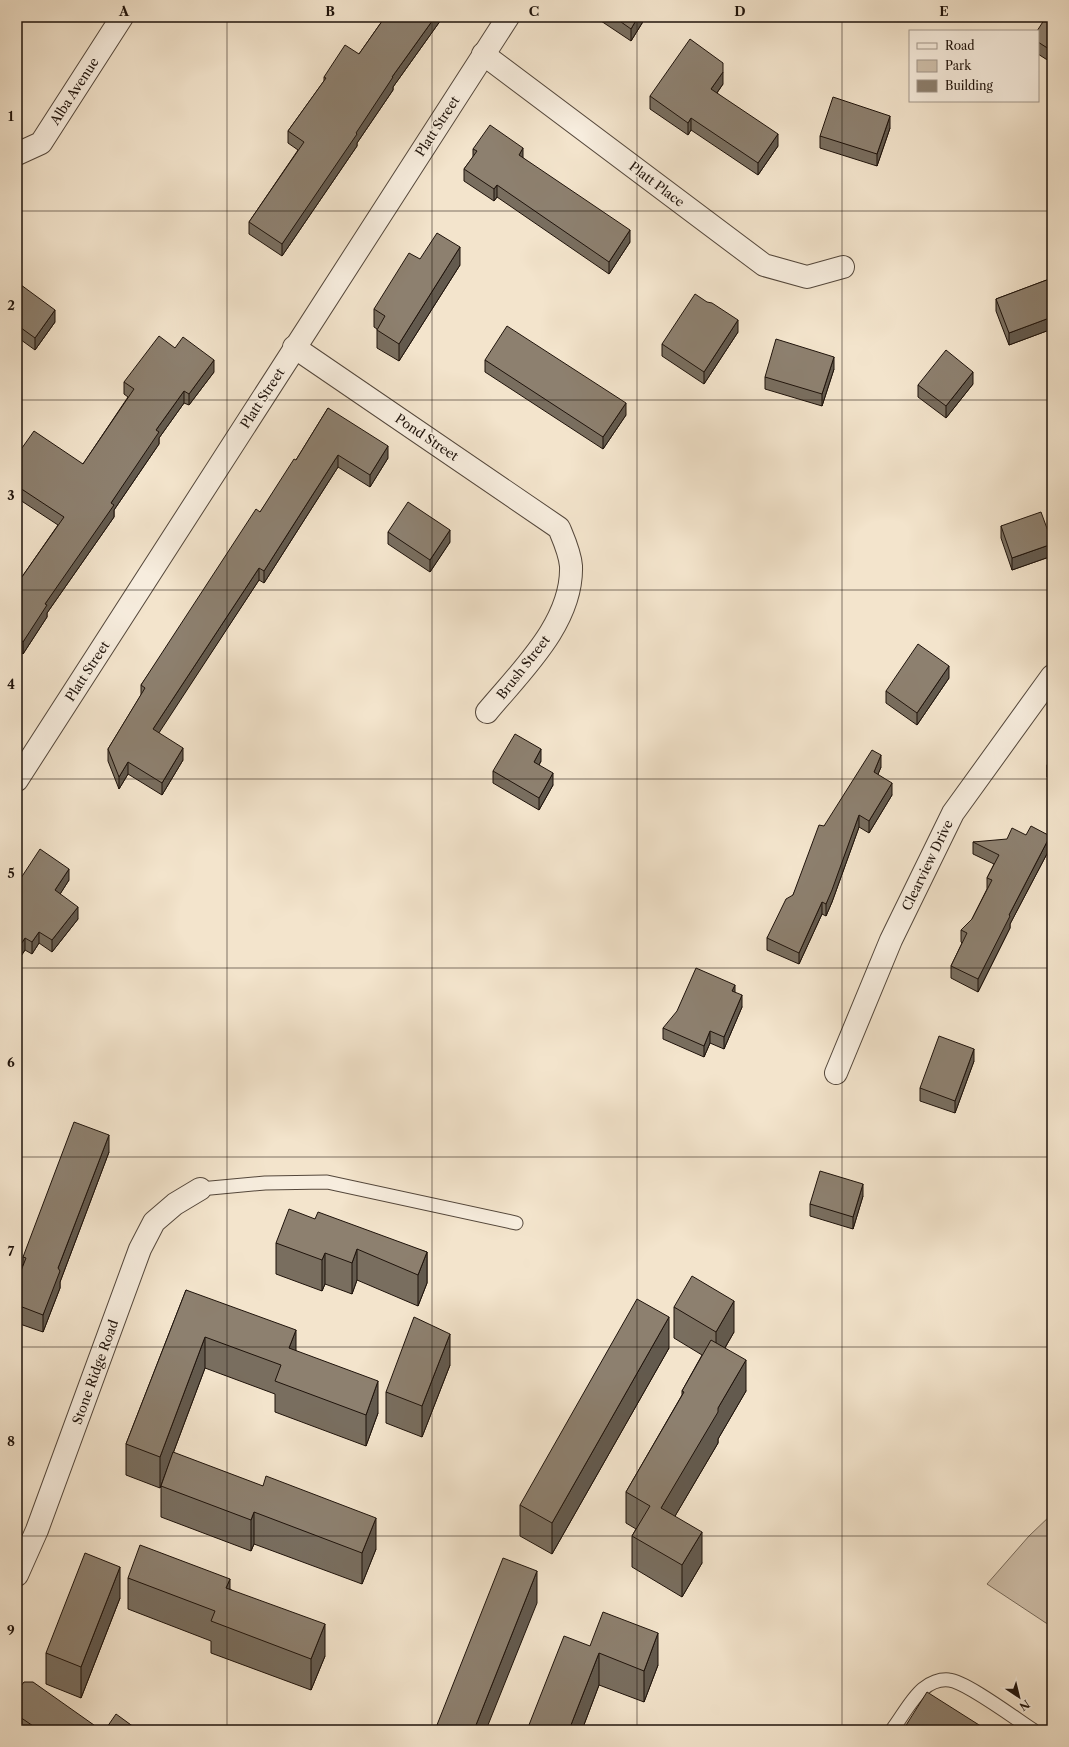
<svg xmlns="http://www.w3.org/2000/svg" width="1069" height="1747" font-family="'Libre Caslon Text',serif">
<rect width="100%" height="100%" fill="#f3e4cc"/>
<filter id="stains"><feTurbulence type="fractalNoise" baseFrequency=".005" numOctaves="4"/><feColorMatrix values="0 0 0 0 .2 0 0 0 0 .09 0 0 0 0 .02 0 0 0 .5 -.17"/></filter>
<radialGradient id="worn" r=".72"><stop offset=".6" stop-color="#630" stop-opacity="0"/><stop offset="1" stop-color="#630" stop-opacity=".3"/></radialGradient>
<path fill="#cfc0ab" stroke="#776a5b" d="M1052,1514V1627L987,1584L1029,1536Z"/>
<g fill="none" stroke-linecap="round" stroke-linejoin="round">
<g stroke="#54473b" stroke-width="15">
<g id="service">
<path d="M200,1189L265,1183L327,1182L516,1223"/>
<path d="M892,1730C902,1717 911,1699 923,1689C930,1683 940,1679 949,1680C965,1681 1016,1719 1033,1730"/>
</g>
</g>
<g stroke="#54473b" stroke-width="24">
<g id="minor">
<path d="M483,54L764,265L807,277L843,267"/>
<path d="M17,154L41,143L122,17"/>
<path d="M294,347L559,528C564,540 570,553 571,566C573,623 520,672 487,712"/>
<path d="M17,780L508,17"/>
<path d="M836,1073L891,940L953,813L1052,676"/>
<path d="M17,1575L37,1530L140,1249L154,1222L175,1204L200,1189"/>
</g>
</g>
<use href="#service" stroke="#f7edde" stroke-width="13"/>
<use href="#minor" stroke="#f7edde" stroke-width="22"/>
</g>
<g fill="#796e5f" stroke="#1f130b">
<path d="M385,17H443L393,87V90L357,143V146L282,256L249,234V222L298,150L288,143V131L324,81V77L359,54Z"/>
<path d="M595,17H644V20L631,41Z"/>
<path d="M1052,17V63L1038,54V31Z"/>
<path d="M723,84L717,93L778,146L758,175L691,130L688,135L650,109V96Z"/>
<path d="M890,128L877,166L820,148V136Z"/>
<path d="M473,149L523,158L630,242L609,274L497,197L494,201L464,181V169L473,157Z"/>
<path d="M420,259L460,265L399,361L377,348V329L374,327V309Z"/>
<path d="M1052,278V329L1009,345L996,311V299Z"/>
<path d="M17,282L55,322L35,350L17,337Z"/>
<path d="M738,332L704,384L662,356V344Z"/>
<path d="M175,348L214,372L189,405L184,403L159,438V444L114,510V517L47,613V617L23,654L19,651L17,654V584L58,525L17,498V455L83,464L128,397L124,394V382Z"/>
<path d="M485,360L626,415L603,449L485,372Z"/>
<path d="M834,369L822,406L765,389V377Z"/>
<path d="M973,384L946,418L918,397V385Z"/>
<path d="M328,408L388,458L370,487L338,467L264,583L259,580L158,733L183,760L162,795L128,774L119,789L108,761V749L141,695V685L296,460Z"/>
<path d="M1001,526L1052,542V556L1012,570L1001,538Z"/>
<path d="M388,532L450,542L430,572L388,544Z"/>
<path d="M949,678L917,725L886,703V691Z"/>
<path d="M1052,759V782L1047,777V765Z"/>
<path d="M541,761L539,765L553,785L539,810L493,783V771Z"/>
<path d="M881,767L878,774L892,795L869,833L859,827L832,902L826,916L822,914L799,964L767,950V938L793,895L824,826Z"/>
<path d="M973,842L1050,848L1010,924V928L978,992L951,978V966L962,943L961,942V930L972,919L987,889V878L994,864L973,854Z"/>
<path d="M69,880L60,894L78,919L52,952L39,943L32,954L25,950L17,962V884Z"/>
<path d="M735,992L742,1007L724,1049L710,1043L704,1057L663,1039V1028Z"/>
<path d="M974,1061L955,1113L920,1101V1088Z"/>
<path d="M109,1152L60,1282V1288L43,1332L17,1323V1281L23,1264V1257Z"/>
<path d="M863,1196L853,1229L810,1216V1204Z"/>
<path d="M315,1219L427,1252V1283L418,1306L357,1280L352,1294L325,1284L322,1291L276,1274V1243Z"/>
<path d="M186,1290L296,1351L378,1413L366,1446L275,1412V1394L205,1368L160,1488L126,1475V1444Z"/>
<path d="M674,1307L734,1332L725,1348L746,1391L718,1439V1443L675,1516L702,1563L682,1597L632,1567V1536L636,1529L626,1523V1492L682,1395V1391L702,1355L674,1338Z"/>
<path d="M669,1348L552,1554L520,1536V1505Z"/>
<path d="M450,1365L422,1437L386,1423V1392Z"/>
<path d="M161,1486H263L376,1549L362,1584L254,1544L251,1551L161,1517Z"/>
<path d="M128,1578L230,1589L325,1656L311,1690L211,1653V1641L128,1609Z"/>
<path d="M120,1598L81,1698L46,1684V1653Z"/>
<path d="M590,1646L658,1665L644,1702L599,1685L582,1730H527Z"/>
<path d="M17,1691L101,1730H17Z"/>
</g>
<g fill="#635a4e" stroke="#1f130b">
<path d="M435,17H443L393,87V90L357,143V146L282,256V244L392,77Z"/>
<path d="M638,17H644V20L631,41V29Z"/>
<path d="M723,72V84L711,101V89Z"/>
<path d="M890,116V128L877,166V154Z"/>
<path d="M691,118V130L688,135V123Z"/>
<path d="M778,134V146L758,175V163Z"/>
<path d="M523,148V161L519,155Z"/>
<path d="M497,185V197L494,201V189Z"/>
<path d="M630,230V242L609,274V262Z"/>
<path d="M460,247V265L399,361V344Z"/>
<path d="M55,310V322L35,350V338Z"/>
<path d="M1052,317V329L1009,345V333Z"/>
<path d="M738,320V332L704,384V372Z"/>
<path d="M834,357V369L822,406V394Z"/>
<path d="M214,360V372L189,405V394Z"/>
<path d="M973,372V384L946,418V406Z"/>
<path d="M184,391V403L159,438V444L114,510V517L47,613V617L23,654V642L45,604L111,503L156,430Z"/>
<path d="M626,403V415L603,449V437Z"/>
<path d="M388,446V458L370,487V475Z"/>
<path d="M338,455V467L264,583V571Z"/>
<path d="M450,530V542L430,572V560Z"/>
<path d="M1052,544V556L1012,570V558Z"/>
<path d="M259,568V580L153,742V729Z"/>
<path d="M19,639V651L17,654V642Z"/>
<path d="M949,666V678L917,725V713Z"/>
<path d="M183,748V760L162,795V783Z"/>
<path d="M541,749V761L534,774V762Z"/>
<path d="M881,755V767L874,784V772Z"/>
<path d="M128,762V774L119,789V777Z"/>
<path d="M553,773V785L539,810V798Z"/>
<path d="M892,783V795L869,833V821Z"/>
<path d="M859,815V827L832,902L826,916V904Z"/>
<path d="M1050,836V848L1010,924V928L978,992V979L1009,915Z"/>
<path d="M69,869V880L55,902V890Z"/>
<path d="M822,902V914L799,964V953Z"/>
<path d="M78,907V919L52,952V940Z"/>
<path d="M39,932V943L32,954V942Z"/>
<path d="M25,938V950L17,962V950Z"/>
<path d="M735,985V997L732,991Z"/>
<path d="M742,995V1007L724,1049V1037Z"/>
<path d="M710,1031V1043L704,1057V1046Z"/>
<path d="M974,1049V1061L955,1113V1101Z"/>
<path d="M109,1135V1152L60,1282V1288L43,1332V1315L58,1268Z"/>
<path d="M863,1184V1196L853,1229V1217Z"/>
<path d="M357,1249V1280L352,1294V1263Z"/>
<path d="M427,1252V1283L418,1306V1275Z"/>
<path d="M325,1253V1284L322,1291V1260Z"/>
<path d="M734,1301V1332L716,1363V1332Z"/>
<path d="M669,1317V1348L552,1554V1523Z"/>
<path d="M296,1330V1362L289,1348Z"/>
<path d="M450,1334V1365L422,1437V1406Z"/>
<path d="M205,1337V1368L160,1488V1457Z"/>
<path d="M746,1360V1391L718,1439V1443L661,1540V1508L718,1408Z"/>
<path d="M378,1381V1413L366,1446V1415Z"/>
<path d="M254,1512V1544L251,1551V1520Z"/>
<path d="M376,1518V1549L362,1584V1553Z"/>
<path d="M702,1532V1563L682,1597V1565Z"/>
<path d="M120,1567V1598L81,1698V1667Z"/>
<path d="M537,1571V1603L486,1730H474Z"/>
<path d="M230,1579V1610L226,1588Z"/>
<path d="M325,1624V1656L311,1690V1659Z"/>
<path d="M658,1633V1665L644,1702V1671Z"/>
<path d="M599,1653V1685L582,1730H569Z"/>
</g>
<g fill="#8d806f" stroke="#1f130b">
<path d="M385,17H435L392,77H393L356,133L357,134L282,244L249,222L304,142L288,131L326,78L324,77L345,45L359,54Z"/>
<path d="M614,17H638L631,29Z"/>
<path d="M1046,17H1052V51L1038,42V31H1037Z"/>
<path d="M690,39L723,63V72L711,89L778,134L758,163L691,118L688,123L650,96Z"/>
<path d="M833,97L890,116L877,154L820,136Z"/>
<path d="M490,125L523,148L519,155L630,230L609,262L497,185L494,189L464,169L477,151L473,149Z"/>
<path d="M437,233L460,247L399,344L377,330L385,316L374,309L409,253L420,259Z"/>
<path d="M1052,278V317L1009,333L996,299Z"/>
<path d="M17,282L55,310L35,338L17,325Z"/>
<path d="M695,294L707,302L712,303L738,320L704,372L662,344Z"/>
<path d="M507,326L626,403L603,437L485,360Z"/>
<path d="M159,336L175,348L183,337L214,360L189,394L184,391L156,430L159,432L111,503L114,505L45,604L47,605L23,642L19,639L17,642V584L64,517L17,486V455L34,431L83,464L134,389L124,382Z"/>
<path d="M776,339L834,357L822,394L765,377Z"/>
<path d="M946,350L973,372L946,406L918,385Z"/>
<path d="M328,408L388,446L370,475L338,455L264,571L259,568L153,729L183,748L162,783L128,762L119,777L108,749L145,688L141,685L256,509L260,512L294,459L296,460Z"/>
<path d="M408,502L450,530L430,560L388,532Z"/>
<path d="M1041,512L1052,542V544L1012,558L1001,526Z"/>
<path d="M918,644L949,666L917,713L886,691Z"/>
<path d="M515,734L541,749L534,762L553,773L539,798L493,771Z"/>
<path d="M872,750L881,755L874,772L892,783L869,821L859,815L832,890L826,904L822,902L799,953L767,938L786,899L793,895L819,825L824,826Z"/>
<path d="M1052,759V770L1047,765Z"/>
<path d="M1031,826L1050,836L1009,915L1010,916L978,979L951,966L967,933L961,930L972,919L992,880L987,878L999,855L973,842L1007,839L1012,828L1026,835Z"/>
<path d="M40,849L69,869L55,890L78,907L52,940L39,932L32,942L25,938L17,950V887L18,886L17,884Z"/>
<path d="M696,968L735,985L732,991L742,995L724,1037L710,1031L704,1046L663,1028L677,1011Z"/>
<path d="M939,1036L974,1049L955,1101L920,1088Z"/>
<path d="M74,1122L109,1135L58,1268L60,1271L43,1315L17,1305V1281L26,1258L23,1257Z"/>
<path d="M820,1171L863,1184L853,1217L810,1204Z"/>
<path d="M289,1209L315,1219L318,1212L427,1252L418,1275L357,1249L352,1263L325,1253L322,1260L276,1243Z"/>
<path d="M692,1276L734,1301L716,1332L674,1307Z"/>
<path d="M186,1290L296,1330L289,1348L378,1381L366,1415L275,1381L281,1365L205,1337L160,1457L126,1444Z"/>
<path d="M637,1299L669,1317L552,1523L520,1505Z"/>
<path d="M414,1317L450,1334L422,1406L386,1392Z"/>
<path d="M711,1340L746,1360L718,1408V1412L661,1508L702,1532L682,1565L632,1536L650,1506L626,1492L684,1392L682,1391Z"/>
<path d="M173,1452L263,1486L266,1476L376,1518L362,1553L254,1512L251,1520L161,1486Z"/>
<path d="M140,1545L230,1579L226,1588L325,1624L311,1659L211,1621L215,1611L128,1578Z"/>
<path d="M85,1553L120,1567L81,1667L46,1653Z"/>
<path d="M503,1558L537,1571L474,1730H435Z"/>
<path d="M603,1612L658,1633L644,1671L599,1653L569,1730H527L564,1636L590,1646Z"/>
<path d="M24,1682H33L101,1730H39L17,1715V1691Z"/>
<path d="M927,1692L987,1730H903Z"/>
<path d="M116,1714L138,1730H105Z"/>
</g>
<path fill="none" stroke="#1f130b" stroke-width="1" stroke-opacity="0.55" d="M227,17V1730M432,17V1730M637,17V1730M842,17V1730M17,211H1052M17,400H1052M17,590H1052M17,779H1052M17,968H1052M17,1157H1052M17,1347H1052M17,1536H1052"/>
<g text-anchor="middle" stroke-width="3" stroke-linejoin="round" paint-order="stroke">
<g font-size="13" fill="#1f130b" stroke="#f7edde">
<text transform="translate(74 91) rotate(-57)" y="5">Alba Avenue</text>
<text transform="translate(437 126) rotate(-57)" y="5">Platt Street</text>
<text transform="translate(657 184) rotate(37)" y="5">Platt Place</text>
<text transform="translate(262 398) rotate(-57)" y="5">Platt Street</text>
<text transform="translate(427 437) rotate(34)" y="5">Pond Street</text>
<text transform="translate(523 667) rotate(-52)" y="5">Brush Street</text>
<text transform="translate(87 671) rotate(-57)" y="5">Platt Street</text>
<text transform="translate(927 865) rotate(-64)" y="5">Clearview Drive</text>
<text transform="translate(95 1372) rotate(-70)" y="5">Stone Ridge Road</text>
</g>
</g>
<rect width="1069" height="1747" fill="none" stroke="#f3e4cc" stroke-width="44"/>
<rect x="909" y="30" width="130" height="72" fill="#f7edde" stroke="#a1968a"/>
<rect x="917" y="43" width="20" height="6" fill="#f7edde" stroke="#a1968a"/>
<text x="945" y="50" font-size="12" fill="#1f130b">Road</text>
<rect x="917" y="60" width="20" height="12" fill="#cfc0ab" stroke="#a1968a"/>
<text x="945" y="70" font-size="12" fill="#1f130b">Park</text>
<rect x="917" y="80" width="20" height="12" fill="#8d806f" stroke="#a1968a"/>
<text x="945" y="90" font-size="12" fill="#1f130b">Building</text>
<g transform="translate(1019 1697) rotate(145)" stroke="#f7edde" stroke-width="3" paint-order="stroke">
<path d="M0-3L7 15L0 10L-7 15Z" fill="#1f130b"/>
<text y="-6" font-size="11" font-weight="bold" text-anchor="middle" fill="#1f130b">N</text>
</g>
<rect x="22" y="22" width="1025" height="1703" fill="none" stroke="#1f130b" stroke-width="1.5"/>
<g font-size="13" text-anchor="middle" font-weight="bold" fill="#1f130b">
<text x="124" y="16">A</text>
<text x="330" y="16">B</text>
<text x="534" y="16">C</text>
<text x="740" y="16">D</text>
<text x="944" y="16">E</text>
<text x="11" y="121">1</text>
<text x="11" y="310">2</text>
<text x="11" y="500">3</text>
<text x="11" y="689">4</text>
<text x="11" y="878">5</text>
<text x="11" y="1067">6</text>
<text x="11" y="1256">7</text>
<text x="11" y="1446">8</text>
<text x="11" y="1635">9</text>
</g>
<rect width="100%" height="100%" filter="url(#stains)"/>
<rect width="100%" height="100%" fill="url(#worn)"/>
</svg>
